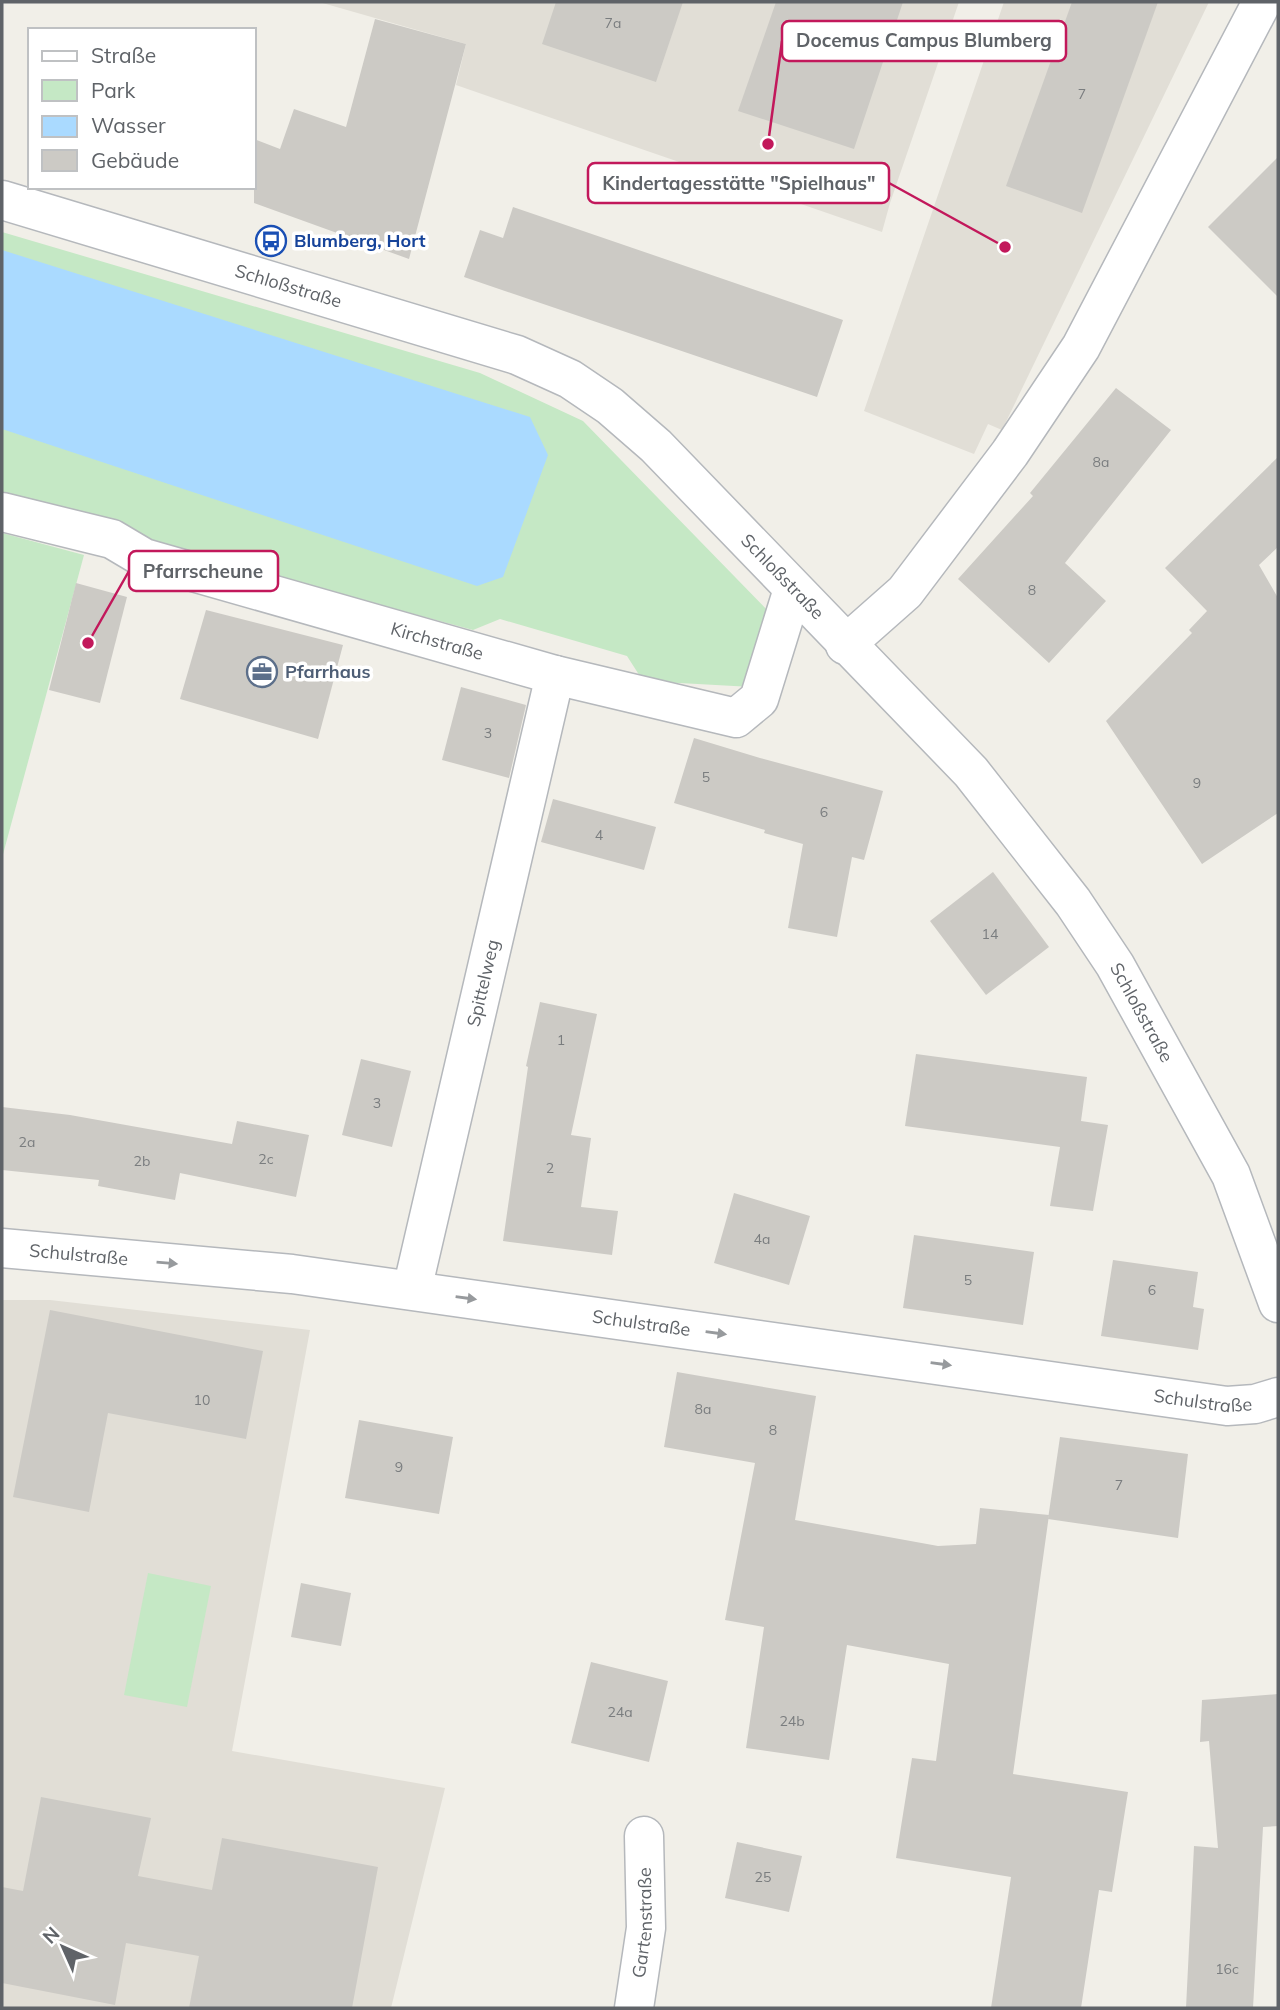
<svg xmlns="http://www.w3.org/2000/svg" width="1280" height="2010" font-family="Mulish,sans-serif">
<rect width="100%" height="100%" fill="#f1efe8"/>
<g fill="#e1ded6">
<path d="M319,2H959L890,203L882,232L456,85L466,44Z"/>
<path d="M1004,2H1209L1002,430L988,424L974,454L864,411Z"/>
<path d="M2,1300H50L310,1330L232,1751L445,1788L391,2008H2Z"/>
</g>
<g fill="#c5e8c5">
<path d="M2,232L480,373L583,421L773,616L752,687L643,681L627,656L500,619L473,630L2,503Z"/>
<path d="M2,533L84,555L2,858Z"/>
<path d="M148,1573L211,1586L187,1707L124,1695Z"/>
</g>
<path fill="#aadaff" d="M2,250L530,417L548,455L503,577L477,586L2,429Z"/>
<g fill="#cccac5">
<path d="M556,2H683L656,82L542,44Z"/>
<path d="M776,2H903L854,149L738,111Z"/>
<path d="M1072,2H1158L1082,213L1006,186Z"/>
<path d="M375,19L466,44L409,259L254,203V139L280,149L294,109L346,127Z"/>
<path d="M1278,157V297L1208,227Z"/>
<path d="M513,207L843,320L817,397L464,277L480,230L503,238Z"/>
<path d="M1116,388L1171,430L1065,563L1106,601L1049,663L958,579L1033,496L1030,493Z"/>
<path d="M1278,457V547L1259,565L1278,598V813L1202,864L1106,721L1192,633L1189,630L1207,611L1165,568Z"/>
<path d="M76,583L127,597L100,703L49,690Z"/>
<path d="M206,610L343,645L318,739L180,699Z"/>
<path d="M461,687L526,705L509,778L442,760Z"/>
<path d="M694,738L760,758L883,791L864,860L852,857L837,937L788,928L803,844L764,833L765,830L674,803Z"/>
<path d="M553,799L656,827L644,870L541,842Z"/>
<path d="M993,872L1049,947L986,995L930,921Z"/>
<path d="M540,1002L597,1014L571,1135L591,1138L581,1207L618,1211L612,1255L503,1241L528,1067L526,1066Z"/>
<path d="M916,1054L1087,1077L1081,1121L1108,1125L1093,1211L1050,1206L1060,1147L905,1126Z"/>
<path d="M361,1059L411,1071L392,1147L342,1135Z"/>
<path d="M2,1107L70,1115L232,1144L237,1121L309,1135L296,1197L180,1173L175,1200L98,1186L99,1180L2,1170Z"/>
<path d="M734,1193L810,1216L789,1285L714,1263Z"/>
<path d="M914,1235L1034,1252L1023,1325L903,1308Z"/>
<path d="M1113,1260L1198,1272L1193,1307L1204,1309L1198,1350L1101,1336Z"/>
<path d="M50,1310L263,1351L246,1439L108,1413L89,1512L13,1497Z"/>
<path d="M677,1372L816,1396L795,1520L938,1546L976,1544L980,1508L1049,1515L1013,1774L1128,1792L1112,1892L1099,1890L1081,2008H991L1011,1877L896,1858L912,1758L936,1761L949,1664L847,1645L829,1760L746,1748L764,1627L725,1620L755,1463L664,1447Z"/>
<path d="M359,1420L453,1437L439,1514L345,1498Z"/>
<path d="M1060,1437L1188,1454L1178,1538L1048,1519Z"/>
<path d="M301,1583L351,1593L341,1646L291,1637Z"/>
<path d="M591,1662L668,1681L649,1762L571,1743Z"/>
<path d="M1278,1694V1826L1263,1827L1253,2008H1186L1194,1846L1218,1848L1209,1741L1200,1742L1202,1700Z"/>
<path d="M41,1797L151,1818L138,1876L212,1890L222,1838L378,1867L352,2008H189L199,1956L126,1943L115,2005L2,1983V1887L23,1891Z"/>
<path d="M737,1842L802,1856L789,1912L725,1898Z"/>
</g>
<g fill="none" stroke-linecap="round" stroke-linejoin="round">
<g stroke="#b5b8bc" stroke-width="41">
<g id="minor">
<path id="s1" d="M2,200L517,355L570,379L610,406L656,446L971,772L1073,902L1115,965L1231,1175L1278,1303"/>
<path id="s2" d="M2,512L112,539L144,558L555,675L736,718L759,699L793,589"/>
<path d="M845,645L905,592L1010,453L1081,347L1262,2"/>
<path id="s3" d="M2,1248L292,1274L1227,1406L1255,1404L1278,1397"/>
<path id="s4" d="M412,1290L555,675"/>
<path id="s5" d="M634,2008L646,1928L644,1836"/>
</g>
</g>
<use href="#minor" stroke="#fff" stroke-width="38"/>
</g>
<defs><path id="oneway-solid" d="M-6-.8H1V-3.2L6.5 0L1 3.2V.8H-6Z" transform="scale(1.75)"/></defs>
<g fill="#979a9d">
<use href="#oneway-solid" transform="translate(167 1263) rotate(5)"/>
<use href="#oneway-solid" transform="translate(466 1298) rotate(8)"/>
<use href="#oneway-solid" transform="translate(716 1333) rotate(8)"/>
<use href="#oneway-solid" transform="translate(941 1364) rotate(8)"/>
</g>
<defs>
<g id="bus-ring" transform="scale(1.575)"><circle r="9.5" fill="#fff" stroke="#1a4fb4" stroke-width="1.5"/><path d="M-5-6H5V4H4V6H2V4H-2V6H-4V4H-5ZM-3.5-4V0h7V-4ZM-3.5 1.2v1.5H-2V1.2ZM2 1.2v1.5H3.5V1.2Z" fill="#1a4fb4"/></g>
<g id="office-ring" transform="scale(1.575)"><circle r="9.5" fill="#fff" stroke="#5c6f8a" stroke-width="1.5"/><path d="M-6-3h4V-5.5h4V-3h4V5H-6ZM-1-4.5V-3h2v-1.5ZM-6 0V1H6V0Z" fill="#5c6f8a"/></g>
</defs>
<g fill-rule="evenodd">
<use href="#bus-ring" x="271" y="241"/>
<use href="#office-ring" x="262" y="672"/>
</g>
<g text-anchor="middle" stroke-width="7" stroke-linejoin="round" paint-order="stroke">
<g font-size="14" fill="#7a7d7f">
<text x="613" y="28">7a</text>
<text x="1082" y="99">7</text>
<text x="1101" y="467">8a</text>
<text x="1032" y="595">8</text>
<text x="488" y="738">3</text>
<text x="706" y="782">5</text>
<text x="1197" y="788">9</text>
<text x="824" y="817">6</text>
<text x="599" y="840">4</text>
<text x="990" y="939">14</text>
<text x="561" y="1045">1</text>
<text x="377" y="1108">3</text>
<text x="27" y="1147">2a</text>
<text x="266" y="1164">2c</text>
<text x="142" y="1166">2b</text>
<text x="550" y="1173">2</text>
<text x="762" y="1244">4a</text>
<text x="968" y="1285">5</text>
<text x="1152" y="1295">6</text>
<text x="202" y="1405">10</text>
<text x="703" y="1414">8a</text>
<text x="773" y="1435">8</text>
<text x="399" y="1472">9</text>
<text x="1119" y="1490">7</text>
<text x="620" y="1717">24a</text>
<text x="792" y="1726">24b</text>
<text x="763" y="1882">25</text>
<text x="1227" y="1974">16c</text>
</g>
<g font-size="18" font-weight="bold" fill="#164399" stroke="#fff" text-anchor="start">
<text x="294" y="247">Blumberg, Hort</text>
</g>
<g font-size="18" fill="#5f6368" stroke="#fff">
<text dy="6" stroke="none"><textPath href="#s1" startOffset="299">Schloßstraße</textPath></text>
<text dy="6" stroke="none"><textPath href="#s1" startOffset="887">Schloßstraße</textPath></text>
<text dy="6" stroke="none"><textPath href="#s2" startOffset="455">Kirchstraße</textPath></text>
<text dy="6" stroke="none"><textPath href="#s4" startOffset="315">Spittelweg</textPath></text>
<text dy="6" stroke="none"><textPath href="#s1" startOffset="1454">Schloßstraße</textPath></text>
<text dy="6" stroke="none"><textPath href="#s3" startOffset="77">Schulstraße</textPath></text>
<text dy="6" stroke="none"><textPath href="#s3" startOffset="644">Schulstraße</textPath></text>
<text dy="6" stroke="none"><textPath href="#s3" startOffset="1211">Schulstraße</textPath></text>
<text dy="6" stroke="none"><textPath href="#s5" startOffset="86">Gartenstraße</textPath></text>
</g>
<g font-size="18" font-weight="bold" fill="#4e5e75" stroke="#fff" text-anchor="start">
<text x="285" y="678">Pfarrhaus</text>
</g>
</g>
<path fill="none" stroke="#c2185b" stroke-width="2.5" d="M768 144L782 41M1005 247L889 183M88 643L129 571"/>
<g fill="#c2185b" stroke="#fff" stroke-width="2.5">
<circle cx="768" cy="144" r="7"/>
<circle cx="1005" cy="247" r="7"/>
<circle cx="88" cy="643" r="7"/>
</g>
<g fill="#fff" stroke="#c2185b" stroke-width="2.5">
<rect x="782" y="21" width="284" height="40" rx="7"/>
<rect x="588" y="163" width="301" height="40" rx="7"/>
<rect x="129" y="551" width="149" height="40" rx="7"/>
</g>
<g font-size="19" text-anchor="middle" font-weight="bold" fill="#5f6368">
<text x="924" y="47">Docemus Campus Blumberg</text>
<text x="739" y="190">Kindertagesstätte "Spielhaus"</text>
<text x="203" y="578">Pfarrscheune</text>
</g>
<rect width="1280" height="2010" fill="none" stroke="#5f6368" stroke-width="7"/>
<rect x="28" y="28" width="228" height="161" fill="#ffffff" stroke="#bfc1c3" stroke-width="2"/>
<rect x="42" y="51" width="35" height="10" fill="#ffffff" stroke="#bfc1c3" stroke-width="2"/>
<text x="91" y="63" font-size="21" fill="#5f6368">Straße</text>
<rect x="42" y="80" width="35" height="21" fill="#c5e8c5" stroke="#bfc1c3" stroke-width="2"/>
<text x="91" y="98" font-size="21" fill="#5f6368">Park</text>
<rect x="42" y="116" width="35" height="21" fill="#aadaff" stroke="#bfc1c3" stroke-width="2"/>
<text x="91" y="133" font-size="21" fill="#5f6368">Wasser</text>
<rect x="42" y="150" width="35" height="21" fill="#cccac5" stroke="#bfc1c3" stroke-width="2"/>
<text x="91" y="168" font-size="21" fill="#5f6368">Gebäude</text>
<g transform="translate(63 1947) rotate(315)" stroke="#ffffff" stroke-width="5" paint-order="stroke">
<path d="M0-5L12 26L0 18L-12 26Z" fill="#5f6368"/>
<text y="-10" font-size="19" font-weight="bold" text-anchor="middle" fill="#5f6368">N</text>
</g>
</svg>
